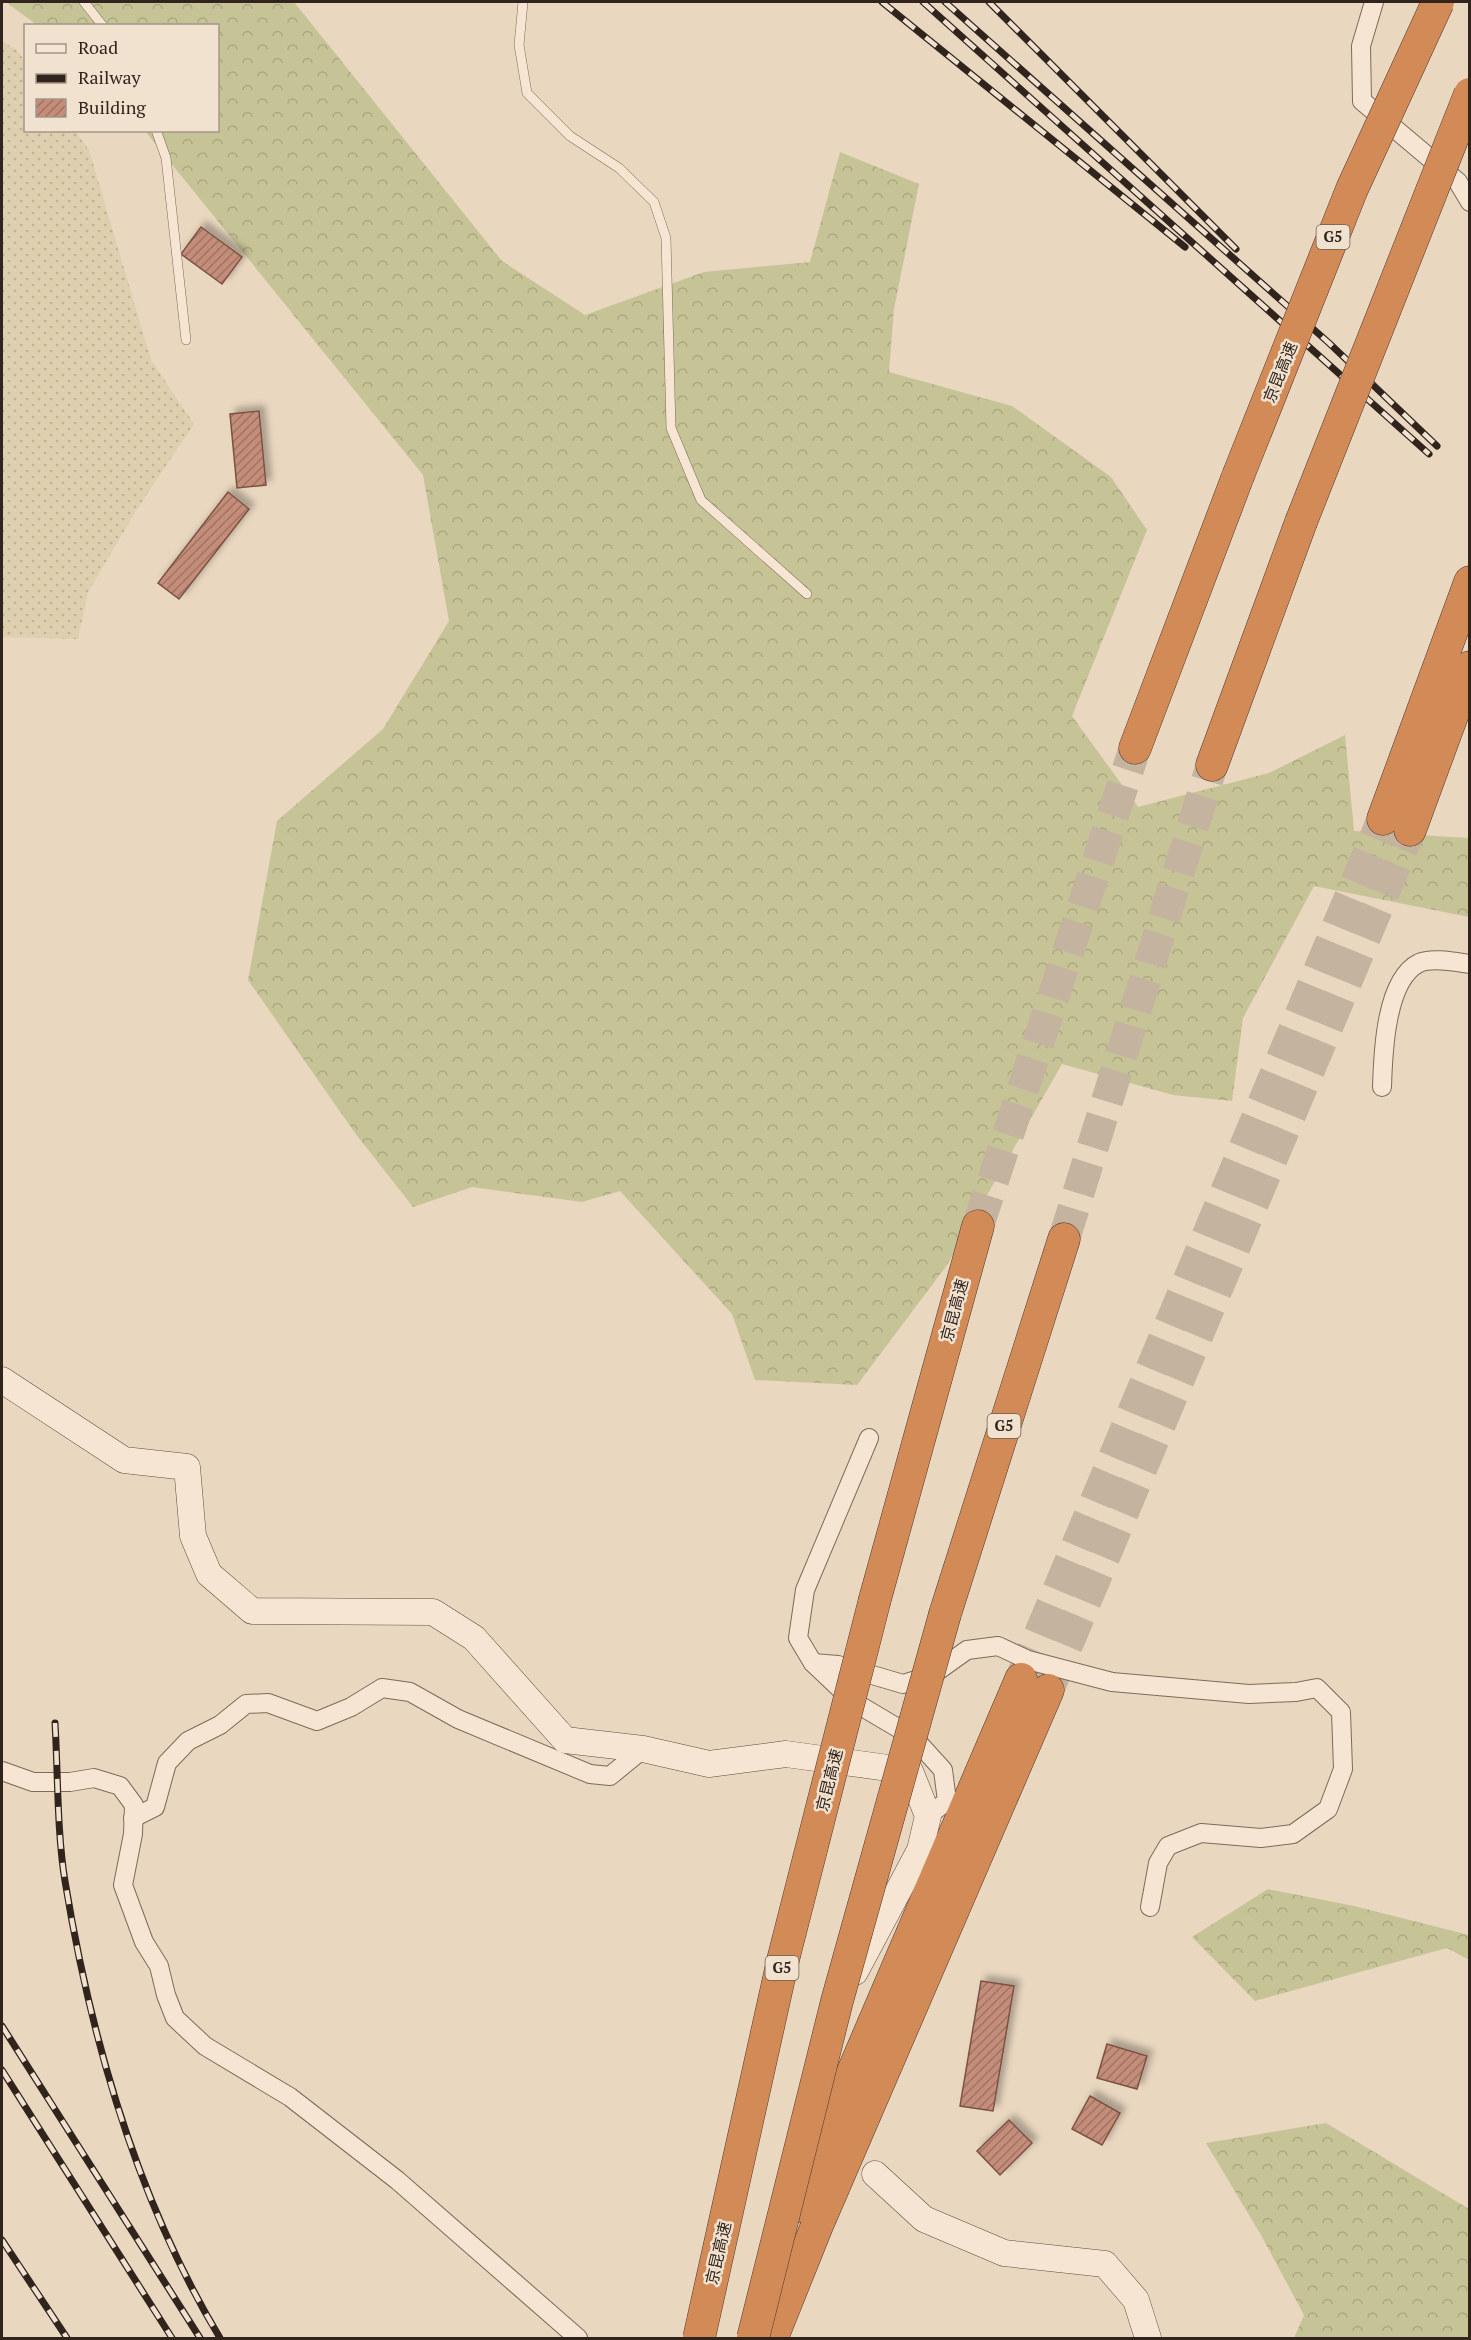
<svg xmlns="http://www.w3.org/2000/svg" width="1471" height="2340" font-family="'PT Serif','Noto Sans SC',serif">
<defs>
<pattern id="farmland-dots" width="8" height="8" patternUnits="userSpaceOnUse" patternTransform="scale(1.5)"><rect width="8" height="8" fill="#decfaf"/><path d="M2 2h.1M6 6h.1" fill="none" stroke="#bfb296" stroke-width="1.8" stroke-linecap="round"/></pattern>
<pattern id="forest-crowns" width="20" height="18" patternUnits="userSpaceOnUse" patternTransform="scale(1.5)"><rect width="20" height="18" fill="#c6c496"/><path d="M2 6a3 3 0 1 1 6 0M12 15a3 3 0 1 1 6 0" fill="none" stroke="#aba881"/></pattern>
<pattern id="building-hatch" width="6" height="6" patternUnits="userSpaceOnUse" patternTransform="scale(1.5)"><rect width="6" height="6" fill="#c48d79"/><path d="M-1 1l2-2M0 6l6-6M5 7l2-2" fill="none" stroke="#a07363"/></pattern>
<filter id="shadow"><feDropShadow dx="5.5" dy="-5.5" stdDeviation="3" flood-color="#0004"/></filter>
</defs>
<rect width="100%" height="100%" fill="#e9d7c0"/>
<path fill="url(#farmland-dots)" d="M2,41L18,51L25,62L26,130L75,131L89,150L151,360L194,424L139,506L88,592L78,639L2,637Z"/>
<g fill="url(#forest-crowns)">
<path d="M6,2H294L502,261L585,315L704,272L810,262L840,152L919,184L894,309L889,372L1012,406L1111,477L1147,530L1072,716L1138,807L1269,773L1345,735L1354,831L1469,838V917L1314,886L1243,1018L1232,1101L1173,1095L1062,1064L947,1265L857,1385L755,1380L732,1314L620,1191L582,1202L472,1187L413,1207L355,1133L248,980L277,821L383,729L449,621L423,475L145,131L218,130V26L37,25Z"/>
<path d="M1268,1889L1354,1906L1469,1935V1960L1447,1948L1255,2001L1192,1937Z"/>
<path d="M1326,2123L1469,2209V2338H1294L1304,2315L1261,2235L1206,2143Z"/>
</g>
<g fill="url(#building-hatch)" stroke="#7d5142" stroke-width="1.5" filter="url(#shadow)">
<path d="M201,227L242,257L222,284L181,254Z"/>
<path d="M259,411L266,485L237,488L230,414Z"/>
<path d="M228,492L249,509L179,599L158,583Z"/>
<path d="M981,1981L1014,1986L993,2111L960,2106Z"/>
<path d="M1107,2044L1147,2056L1137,2089L1097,2078Z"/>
<path d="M1090,2096L1120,2113L1102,2145L1072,2129Z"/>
<path d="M1009,2120L1032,2143L1000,2175L977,2151Z"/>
</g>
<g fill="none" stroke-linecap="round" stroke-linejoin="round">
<g stroke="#c4b39f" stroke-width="32" stroke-dasharray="32 16" stroke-linecap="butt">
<path d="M978,1226L1135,748"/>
<path d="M1064,1239L1212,765"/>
<path d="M1021,1679L1383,819"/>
<path d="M1048,1690L1410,830"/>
</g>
<g stroke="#80695a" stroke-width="10">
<g id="lane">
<path d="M84,2L103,26"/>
<path d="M523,2L519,45L527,93L570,136L619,168L654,202L666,238L671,428L701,500L807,594"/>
<path d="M156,130L166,158L186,340"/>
</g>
</g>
<g stroke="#80695a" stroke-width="20">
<g id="street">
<path d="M1374,2L1361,46L1362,101L1458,182L1470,202"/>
<path d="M1382,1087C1383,1055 1385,980 1419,963C1432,957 1456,962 1470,964"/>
<path d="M869,1438L805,1590L798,1638L813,1663L854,1702L913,1737L943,1770L947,1801L928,1816"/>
<path d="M813,1663L838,1665L903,1684L932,1675L967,1650L998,1646L1028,1660L1112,1682L1249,1694L1296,1692L1317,1688L1341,1712L1343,1769L1328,1809L1293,1834L1261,1838L1201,1833L1168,1846L1158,1863L1150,1907"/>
<path d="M2,1771L33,1782H70L94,1778L120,1786L134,1805L133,1834L123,1885L144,1942L159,1966L166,1995L175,2018L205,2046L290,2097L397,2180L578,2338"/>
<path d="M133,1818L155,1807L167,1763L188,1741L220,1725L246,1704L268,1703L317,1721L351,1707L382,1688L410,1692L458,1719L590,1774L610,1776L643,1749"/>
</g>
</g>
<g stroke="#624a3d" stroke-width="27">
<g id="secondary">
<path d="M2,1380L124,1460L187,1467L193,1536L209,1574L252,1611L433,1612L474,1638L565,1740L643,1749L709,1764L786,1754L910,1771L928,1816L920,1850L855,1972"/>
<path d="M875,2174L924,2219L1004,2253L1105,2264L1136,2300L1148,2338"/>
</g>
</g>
<g stroke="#4e382e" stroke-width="33">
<g id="highway">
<path d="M1135,748L1238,476"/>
<path d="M1212,765L1301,522"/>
<path d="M1383,819L1470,582"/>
<path d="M1410,830L1470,667"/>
<path d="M875,1599L978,1226"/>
<path d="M945,1614L1064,1239"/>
<path d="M795,2207L1021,1679"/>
<path d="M772,2338L816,2228L1048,1690"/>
</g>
</g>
<use href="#lane" stroke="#f5e5d2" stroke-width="9"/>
<use href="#street" stroke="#f5e5d2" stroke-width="18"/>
<use href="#secondary" stroke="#f5e5d2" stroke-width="26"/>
<use href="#highway" stroke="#d28a57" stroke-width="32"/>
<g stroke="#31241d" stroke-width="7">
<g id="rail">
<path d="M882,2L1185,247"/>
<path d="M923,2L1429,454"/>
<path d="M945,2L1329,343L1437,446"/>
<path d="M989,2L1236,249"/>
<path d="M55,1723C58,1773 57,1833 65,1881C91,2040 137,2200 220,2338"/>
<path d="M2,2026L200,2338"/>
<path d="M2,2070L172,2338"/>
<path d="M2,2240L67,2338"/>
</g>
</g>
<use href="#rail" stroke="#f1e2cf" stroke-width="4.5" stroke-dasharray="14" stroke-linecap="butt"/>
<g stroke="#4e382e" stroke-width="33" stroke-linecap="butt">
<g id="highway-bridge">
<path d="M1238,476L1352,189L1438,2"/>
<path d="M1301,522L1470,94"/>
<path d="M699,2338L783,1960L875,1599"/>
<path d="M753,2338L837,2001L945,1614"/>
</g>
</g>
<use href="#highway-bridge" stroke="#d28a57" stroke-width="32"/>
</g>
<g text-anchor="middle" stroke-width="5" stroke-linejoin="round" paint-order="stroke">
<g fill="#f1e2cf" stroke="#6b5d52" stroke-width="1.5">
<rect x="1316.5" y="225" width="33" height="24" rx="4.5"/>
<rect x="987.5" y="1414" width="33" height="24" rx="4.5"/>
<rect x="765.5" y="1956" width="33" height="24" rx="4.5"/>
</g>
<g font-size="15" font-weight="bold" fill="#31241d">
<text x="1333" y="242">G5</text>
<text x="1004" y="1431">G5</text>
<text x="782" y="1973">G5</text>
</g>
<g font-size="16" fill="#31241d" stroke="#f1e2cf">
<text transform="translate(1280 372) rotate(-68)" y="6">京昆高速</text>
<text transform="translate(954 1310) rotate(-75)" y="6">京昆高速</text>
<text transform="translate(829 1780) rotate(-76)" y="6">京昆高速</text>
<text transform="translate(718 2253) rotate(-77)" y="6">京昆高速</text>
</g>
</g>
<rect width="1471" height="2340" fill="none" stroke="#31241d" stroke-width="6"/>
<rect x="24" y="24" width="195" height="108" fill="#f1e2cf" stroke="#a49688" stroke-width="1.5"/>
<rect x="36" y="44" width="30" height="9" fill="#f5e5d2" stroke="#a49688" stroke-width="1.5"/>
<text x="78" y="54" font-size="18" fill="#31241d">Road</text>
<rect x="36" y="74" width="30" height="9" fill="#31241d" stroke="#a49688" stroke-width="1.5"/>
<text x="78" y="84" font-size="18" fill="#31241d">Railway</text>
<rect x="36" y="99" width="30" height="18" fill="url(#building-hatch)" stroke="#a49688" stroke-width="1.5"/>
<text x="78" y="114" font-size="18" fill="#31241d">Building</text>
</svg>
